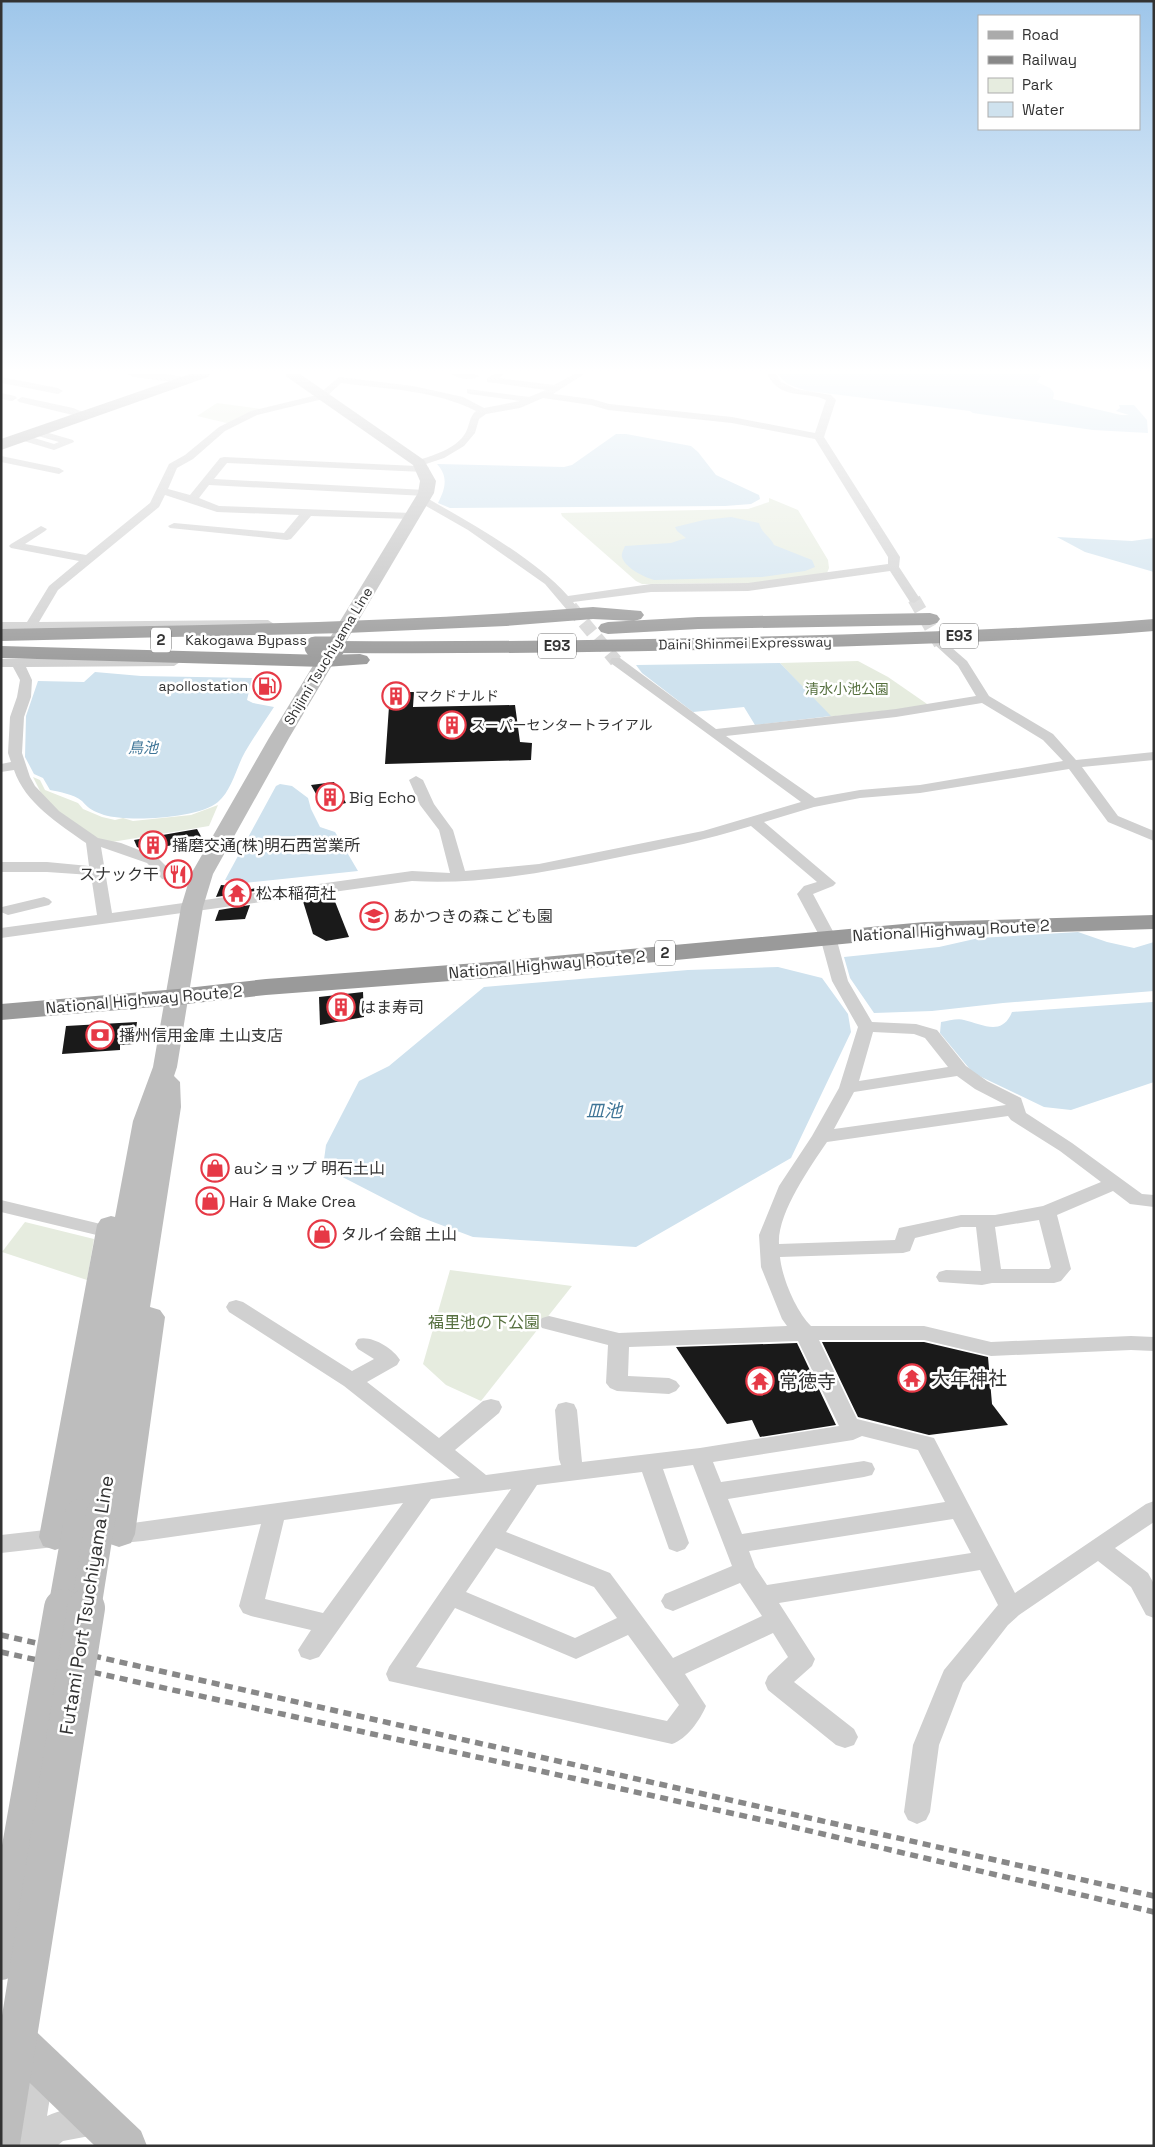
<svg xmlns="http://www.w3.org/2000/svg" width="1155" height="2147" font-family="'Space Grotesk','Noto Sans JP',sans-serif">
<rect width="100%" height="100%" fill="#fff"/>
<g fill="#e6ecdf">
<path d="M217,403L261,409L231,424L197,416Z"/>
<path d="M769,498L798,510L828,560L829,568L827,573L761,583L642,584L636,581L562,516L561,513L748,509L769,502Z"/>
<path d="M858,661L888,677L930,706L826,717L830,716L780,663Z"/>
<path d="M33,777L40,780L45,790L78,803L83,809L102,817L115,820L123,818L133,821L191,815L218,805L209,826L112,842L95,839L57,813L44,799Z"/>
<path d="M25,1222L94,1239L87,1280L2,1252Z"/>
<path d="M450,1270L572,1286L481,1401L446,1385L423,1364Z"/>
</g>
<g fill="#cfe2ee">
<path d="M778,374H1038L1041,376L1037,382L1050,388L1054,393L1053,399L1121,415H1129L1116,411L1120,408L1119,405H1134L1147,420L1148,433L1093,430L973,413L970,411L808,391C795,387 785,385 778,374Z"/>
<path d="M616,434H626L691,446L698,452L716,475L759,495L760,499L751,504L725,506L450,508L438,503C445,489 449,477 437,464L564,467L572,465Z"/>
<path d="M731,517L759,523C762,534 770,536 774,545L812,560L815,567L805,571L762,577L654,580C644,577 625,568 622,557C621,553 624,549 625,546L671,543L686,538L677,531L675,527L704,520Z"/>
<path d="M1057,537L1132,541L1154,538V572L1085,552Z"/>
<path d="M780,663L831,716L755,725L744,707L693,712L642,673L636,665Z"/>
<path d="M95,672L141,676L252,678L247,700L253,703L274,707C264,722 254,737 245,752C236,768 232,790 218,802C198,819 126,822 104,815C93,811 89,809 82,801C73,794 60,792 50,790L43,778L34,774L25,757L26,716L38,681L84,682Z"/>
<path d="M280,784L292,786L308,798L311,809L320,827L335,832L358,871L244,883L225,880L276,786Z"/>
<path d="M1078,932L1107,942L1134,948L1154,942V991L1003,1003L932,1011L874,1013L850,978L844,957L939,947L979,938Z"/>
<path d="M778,967L822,978L848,1014L851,1032L791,1158L636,1247L473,1237L420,1217L323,1167L326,1145L359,1081L389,1066L484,987L688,970Z"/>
<path d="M1153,1002L1154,1082L1071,1110L1044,1107L973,1073L940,1033L941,1022C948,1021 958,1018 964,1020C982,1024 1002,1037 1012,1012Z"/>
</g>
<g fill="#1a1a1a">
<path d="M390,692H414L413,707L515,705L520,742L532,743L531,760L385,764Z"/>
<path d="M334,782L346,803L324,808L311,785Z"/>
<path d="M197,829L203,840L144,850L137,847L134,840Z"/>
<path d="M221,885L236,886L242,891L256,888L255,891L216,897Z"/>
<path d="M332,894L349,937L326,941L313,934L302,898Z"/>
<path d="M250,905L245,919L215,921L219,910Z"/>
<path d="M363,992L364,1017L320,1025L319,997Z"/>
<path d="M137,1022L134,1044L120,1045V1050L62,1054L66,1026Z"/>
<path d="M822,1342H924L988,1357L992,1404L1008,1425L929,1435L858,1417Z"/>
<path d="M797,1343L836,1425L760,1437L752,1420L727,1424L676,1347Z"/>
</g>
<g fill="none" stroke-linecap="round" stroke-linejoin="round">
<g stroke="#d6d6d6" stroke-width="13" stroke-dasharray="13 7" stroke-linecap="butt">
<path d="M914,599L940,644"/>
<path d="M571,607L616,661"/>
</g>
<g fill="#d0d0d0" fill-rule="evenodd">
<path d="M128,374C141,373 177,372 187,380L182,383L133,377Z"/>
<path d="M451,374H475L479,376C473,381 457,379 451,374Z"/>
<path d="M494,374H504L499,378L554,385L574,374H584L553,394L592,399L609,404L732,417L815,433L826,400C804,390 781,401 767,374H776L781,382L796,389L831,395L836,400L824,437L900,557L899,567L920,599L914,603L910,602L890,571L748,591L651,592L573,602L577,607L575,610H567L545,584L468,530L419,502L418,500L419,498H427C472,524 533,557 568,596L651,584L748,583L888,564V557L815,439L732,423L608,410L591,405L543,398L520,408L486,414L479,419L475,433L464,446L444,458L420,466L428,467L429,469L424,472L227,463L214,479L426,490L431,493L426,496L209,485L199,498L219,506L412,513L417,516L412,519L311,516L291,539L287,540L170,528L168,526L174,523L284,533L299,515L217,512L165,495L159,507L58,590L39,622L268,620L274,624L272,627L1,630V622H27L49,586L79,561L11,548L9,546L11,544L41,526L47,529L45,531L25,544L86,555L150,503L169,464L185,455L219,427L251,411L313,396L320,393L339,377L413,386L463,397L484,408L520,401L470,394L467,393V389L529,397L546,390L487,382V378ZM341,383C386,389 435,390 476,411C469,417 470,424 466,432C457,449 432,456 415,461L414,463L417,466L224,457L220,458L190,495L168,489L177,468L193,459L225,431L257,415L319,400L326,397Z"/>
<path d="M1,377L58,388L63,391L58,394L1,383Z"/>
<path d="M1,393L15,396L17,398L12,401L1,399Z"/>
<path d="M22,397L73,408L90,415L85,418L19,402L17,400Z"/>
<path d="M35,429L73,440L74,442L54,450L17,439L16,437L21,434L54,444L59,442L31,434L30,432Z"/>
<path d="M1,456L59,468L64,471L59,474L1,462Z"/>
<path d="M940,640L944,641L967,661L989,696L1053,734L1076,760L1154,752V760L1082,767L1118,816L1154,831V841L1108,822L1069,769L920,793L860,798L814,807L764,822L836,883L833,886L813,894L836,937L848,981L872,1022L916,1024L937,1030L966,1066L987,1081L1021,1098L1026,1113L1072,1143L1142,1194L1154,1195V1207L1130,1204L1113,1191L1057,1215L1071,1269L1061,1281L1054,1283H992L982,1285L939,1282L936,1277L939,1272L946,1270L981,1271L976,1227H961L915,1238L910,1251L903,1253L780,1257C782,1278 796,1311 811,1326H924L991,1342L1131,1336L1154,1337V1351L1131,1350L991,1356L924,1340H819L857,1419L934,1438L1015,1593L1146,1504L1154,1501V1522L1115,1548L1148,1573L1154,1584V1618L1146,1615L1131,1587L1098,1561L1019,1615L1008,1625L963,1683L939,1745L930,1812L926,1820L917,1824L908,1820L904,1812L913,1745L941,1677L944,1670L998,1605L980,1570L779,1603L815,1659L812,1666L794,1682L854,1729L858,1737L854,1745L845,1748L836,1745L768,1690L765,1683L768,1676L788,1657L773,1633L685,1674L706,1706C700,1720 687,1739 672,1744L389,1681L386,1674L389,1667L511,1489L431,1499L319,1657L310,1660L301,1657L298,1650L311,1630L251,1616L243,1613L239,1606L261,1524L143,1541L111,1544L103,1541L100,1535L103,1529L111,1526L460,1478L344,1386L229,1312L226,1307L229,1302L236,1300L243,1302L352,1371L374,1359L358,1349L355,1344L358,1339C371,1335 393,1348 400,1360L397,1365L367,1382L439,1438L483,1401L491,1399L499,1401L502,1407L499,1413L455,1450L486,1475L561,1465L559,1459L555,1410L558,1404L566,1402L574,1404L577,1410L582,1462L700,1448L839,1426L798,1341L629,1347L628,1376L669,1378L676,1381L680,1386L676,1391L669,1394L617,1391L610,1388L606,1383L608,1345L542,1328L539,1323L542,1318L549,1316L619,1333L787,1326L782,1319L761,1267L759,1235L779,1186L812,1136L839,1088L858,1027L832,981L820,937L797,894L804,886L817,882L751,826C706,840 661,849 615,858C548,872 480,885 412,881L1,938V928L97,915L91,875L47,872H1V862H47L89,866L86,843C59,824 25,803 14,770L1,772V764L11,762L8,753L10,717L17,697L20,680L13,667H1V659L174,658L180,662L174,666L26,667L32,680L31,697L24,717L22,753L30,777L35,786L59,811L98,838L121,843L157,857L172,872L205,878L208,881L205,884L200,886L162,879L147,863L101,847L112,913L412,871L450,873L439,830L420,805L409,780L416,776L423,780L434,804L453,830L465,871L539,864L703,831L801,802L612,664L610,661L612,658H620L716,729L896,709L976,696L958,666L934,644ZM982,703L1043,740L1063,761L920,785L860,790L815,798L726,736L896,717ZM873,1032L914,1034L925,1038L948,1067L859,1081ZM957,1076L975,1089L1006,1105L834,1129L854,1092ZM1008,1116L1011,1120L1060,1151L1101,1182L1043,1206L995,1215H961L899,1228L895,1240L779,1244C777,1214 810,1167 827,1142ZM1039,1220L1051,1267L1049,1269H1001L995,1227ZM862,1436L918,1450L945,1502L742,1534L728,1499L864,1477L872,1475L875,1469L872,1463L864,1461L721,1482L713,1462L853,1440ZM693,1465L732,1566L665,1594L661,1601L665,1608L673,1611L740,1583L762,1616L673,1658L610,1573L506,1532L537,1485L642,1472L669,1549L677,1552L685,1549L689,1543L663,1469ZM403,1503L323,1613L265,1599L284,1520ZM953,1519L971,1553L767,1585L755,1567L749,1551ZM496,1548L594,1587L617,1618L575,1638L466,1592ZM455,1608L576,1659L628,1635L679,1705L667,1721L416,1667Z"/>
<path d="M44,897L49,899L52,902L49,905L8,915L1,912L2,907Z"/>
<path d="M1,1200L109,1226L116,1227L119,1232L116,1237L109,1238L1,1212Z"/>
<path d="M63,1528L71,1531L74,1537L71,1543L63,1546L1,1553V1535Z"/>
<path d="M40,2051L50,2056L55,2066L47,2116C64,2109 88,2102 106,2109L110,2120L106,2131L95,2135L63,2141L57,2146H12L25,2066L30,2056Z"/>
</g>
<g fill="#bdbdbd" fill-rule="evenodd">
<path d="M286,374H300L424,460L436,481L434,493L289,738L213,874L203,907L177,1067L174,1076L180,1082L181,1107L150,1307L160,1310L165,1317L135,1534L131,1543L119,1547L107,1543L103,1534L104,1526L90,1523L80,1527L74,1525L71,1537L67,1546L55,1550L43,1546L39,1537L97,1225L101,1219L111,1216L115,1217L133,1121L153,1067L181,907L191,874L269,738L418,493L420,481L413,465L287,377Z"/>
<path d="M9,2014L24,2020L141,2131L147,2146H95L1,2055V2017Z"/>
</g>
<path fill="#ababab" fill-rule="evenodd" d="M190,374H210L208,377L1,450V439Z"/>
<g fill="#9a9a9a" fill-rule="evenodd">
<path d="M593,607L641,611L644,615L641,619L634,621L593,619L506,626L346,633L1,641V629C199,625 396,623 593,607Z"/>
<path d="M930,613L937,615L940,619L937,623L930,625L698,629L608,634L601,632L598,628L601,624L608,622L698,617Z"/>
<path d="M1154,619V631C1031,641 907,645 784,648C634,652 485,654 335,653L328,651L325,647L328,643L335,641C485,642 634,640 784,636C907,633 1031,629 1154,619Z"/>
<path d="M1,646L325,655L360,654L367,656L370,660L367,664L325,667L1,658Z"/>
<path d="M1154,915V929L925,936L490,978L266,995L178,1005L1,1020V1004L178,989L266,979L490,962L925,922Z"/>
</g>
<g stroke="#888" stroke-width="5.5" stroke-dasharray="8 5.5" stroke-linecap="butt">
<path d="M1,1635L1154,1896"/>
<path d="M1,1652L776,1823L1154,1912"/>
</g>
<g stroke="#bdbdbd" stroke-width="30">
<path d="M63,1609L80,1514"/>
<path d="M86,1609L101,1514"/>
</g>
<g stroke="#bdbdbd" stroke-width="38">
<path d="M1,1961L63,1608"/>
<path d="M1,2143L86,1608"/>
</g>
<path stroke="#9a9a9a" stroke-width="21" d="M315,647H335"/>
</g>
<linearGradient id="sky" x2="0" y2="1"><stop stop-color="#9ec6ea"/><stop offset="0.55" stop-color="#fff"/><stop offset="1" stop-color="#fff" stop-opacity="0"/></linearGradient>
<rect width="1155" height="674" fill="url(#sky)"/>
<defs>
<g id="fuel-ring" transform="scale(1.4375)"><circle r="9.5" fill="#fff" stroke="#e63946" stroke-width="1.5"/><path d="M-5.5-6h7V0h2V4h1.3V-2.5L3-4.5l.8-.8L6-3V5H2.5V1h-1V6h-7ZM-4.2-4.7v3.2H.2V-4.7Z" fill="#e63946"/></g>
<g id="building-ring" transform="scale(1.4375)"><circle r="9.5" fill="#fff" stroke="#e63946" stroke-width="1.5"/><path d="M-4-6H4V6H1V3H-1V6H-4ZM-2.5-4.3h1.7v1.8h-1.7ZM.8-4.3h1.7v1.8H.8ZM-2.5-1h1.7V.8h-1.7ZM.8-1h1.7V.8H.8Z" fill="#e63946"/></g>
<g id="restaurant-ring" transform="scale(1.4375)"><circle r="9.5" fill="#fff" stroke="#e63946" stroke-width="1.5"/><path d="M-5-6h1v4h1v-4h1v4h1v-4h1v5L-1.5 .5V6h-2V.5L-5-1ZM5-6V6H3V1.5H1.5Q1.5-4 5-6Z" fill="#e63946"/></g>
<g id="temple-ring" transform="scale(1.4375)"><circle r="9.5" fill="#fff" stroke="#e63946" stroke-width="1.5"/><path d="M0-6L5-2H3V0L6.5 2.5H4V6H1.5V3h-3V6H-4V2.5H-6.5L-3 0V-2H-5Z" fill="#e63946"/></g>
<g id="school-ring" transform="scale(1.4375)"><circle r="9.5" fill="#fff" stroke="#e63946" stroke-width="1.5"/><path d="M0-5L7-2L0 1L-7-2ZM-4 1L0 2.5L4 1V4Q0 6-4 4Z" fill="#e63946"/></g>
<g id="bank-ring" transform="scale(1.4375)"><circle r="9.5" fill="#fff" stroke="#e63946" stroke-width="1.5"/><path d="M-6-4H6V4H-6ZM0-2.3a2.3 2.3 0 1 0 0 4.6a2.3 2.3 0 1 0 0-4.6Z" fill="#e63946"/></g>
<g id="shop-ring" transform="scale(1.4375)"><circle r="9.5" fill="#fff" stroke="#e63946" stroke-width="1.5"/><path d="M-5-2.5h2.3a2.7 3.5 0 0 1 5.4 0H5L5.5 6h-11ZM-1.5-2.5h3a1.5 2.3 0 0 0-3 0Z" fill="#e63946"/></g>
</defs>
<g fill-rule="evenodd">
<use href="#fuel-ring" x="267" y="686"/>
<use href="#building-ring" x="396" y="696"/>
<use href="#building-ring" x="452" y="725"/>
<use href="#building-ring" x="330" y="797"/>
<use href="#building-ring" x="153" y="845"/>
<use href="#restaurant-ring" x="178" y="874"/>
<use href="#temple-ring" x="237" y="893"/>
<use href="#school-ring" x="374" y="916"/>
<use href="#building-ring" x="341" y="1007"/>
<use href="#bank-ring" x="100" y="1035"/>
<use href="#shop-ring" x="215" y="1168"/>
<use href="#shop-ring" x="210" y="1201"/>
<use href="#shop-ring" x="322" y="1234"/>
<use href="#temple-ring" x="912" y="1378"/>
<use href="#temple-ring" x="760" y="1381"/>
</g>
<g text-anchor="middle" stroke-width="5" stroke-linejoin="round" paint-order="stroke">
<g font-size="14" fill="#333" stroke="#fff">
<text x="246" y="645">Kakogawa Bypass</text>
<text transform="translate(745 643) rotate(-1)" y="5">Daini Shinmei Expressway</text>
<text transform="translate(328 656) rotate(-59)" y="5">Shijimi Tsuchiyama Line</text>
</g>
<g font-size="14" fill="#333" stroke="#fff" text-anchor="start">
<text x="248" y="691" text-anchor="end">apollostation</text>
<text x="415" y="701">マクドナルド</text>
<text x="471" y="730">スーパーセンタートライアル</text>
</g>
<g font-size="14" fill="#56703f" stroke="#fff">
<text x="847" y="694">清水小池公園</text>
</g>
<g fill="#fff" stroke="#707070" stroke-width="1">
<rect x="940" y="623.5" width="38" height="25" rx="4"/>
<rect x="151" y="627.5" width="20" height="25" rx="4"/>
<rect x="538" y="633.5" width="38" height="25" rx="4"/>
<rect x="655" y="940.5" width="20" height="25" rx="4"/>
</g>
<g font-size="15" font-weight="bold" fill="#333">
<text x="959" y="641">E93</text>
<text x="161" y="645">2</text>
<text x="557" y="651">E93</text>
<text x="665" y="958">2</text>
</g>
<g font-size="15" font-style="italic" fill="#3f7597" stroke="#fff">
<text x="143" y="753">鳥池</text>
</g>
<g font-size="16" fill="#333" stroke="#fff" text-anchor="start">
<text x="349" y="803">Big Echo</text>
<text x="172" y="851">播磨交通(株)明石西営業所</text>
<text x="159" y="880" text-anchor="end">スナック干</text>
<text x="256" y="899">松本稲荷社</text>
<text x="393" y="922">あかつきの森こども園</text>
<text x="360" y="1013">はま寿司</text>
<text x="119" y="1041">播州信用金庫 土山支店</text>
<text x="234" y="1174">auショップ 明石土山</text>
<text x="229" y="1207">Hair &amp; Make Crea</text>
<text x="341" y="1240">タルイ会館 土山</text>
</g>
<g font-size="16" fill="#333" stroke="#fff">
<text transform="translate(951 930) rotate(-3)" y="6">National Highway Route 2</text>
<text transform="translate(547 964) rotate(-5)" y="6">National Highway Route 2</text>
<text transform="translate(144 999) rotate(-5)" y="6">National Highway Route 2</text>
</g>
<g font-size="16" fill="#56703f" stroke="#fff">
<text x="484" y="1328">福里池の下公園</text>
</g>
<g font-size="18" font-style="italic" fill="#3f7597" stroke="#fff">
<text x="604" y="1117">皿池</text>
</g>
<g font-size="19" fill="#333" stroke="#fff" text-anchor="start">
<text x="931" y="1385">大年神社</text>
<text x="779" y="1388">常徳寺</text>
</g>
<g font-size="19" fill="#333" stroke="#fff">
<text transform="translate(86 1605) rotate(-81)" y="7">Futami Port Tsuchiyama Line</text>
</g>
</g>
<rect width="1155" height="2147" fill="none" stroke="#333333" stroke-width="5"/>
<rect x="978" y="15" width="162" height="115" fill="#ffffff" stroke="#adadad"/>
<rect x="988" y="31" width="25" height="8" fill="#ababab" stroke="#adadad"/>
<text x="1022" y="40" font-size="15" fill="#333333">Road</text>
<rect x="988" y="56" width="25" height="8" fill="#888888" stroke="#adadad"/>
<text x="1022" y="65" font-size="15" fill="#333333">Railway</text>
<rect x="988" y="78" width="25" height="15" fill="#e6ecdf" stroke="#adadad"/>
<text x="1022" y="90" font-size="15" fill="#333333">Park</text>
<rect x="988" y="102" width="25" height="15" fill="#cfe2ee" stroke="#adadad"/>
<text x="1022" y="115" font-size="15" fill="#333333">Water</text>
</svg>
